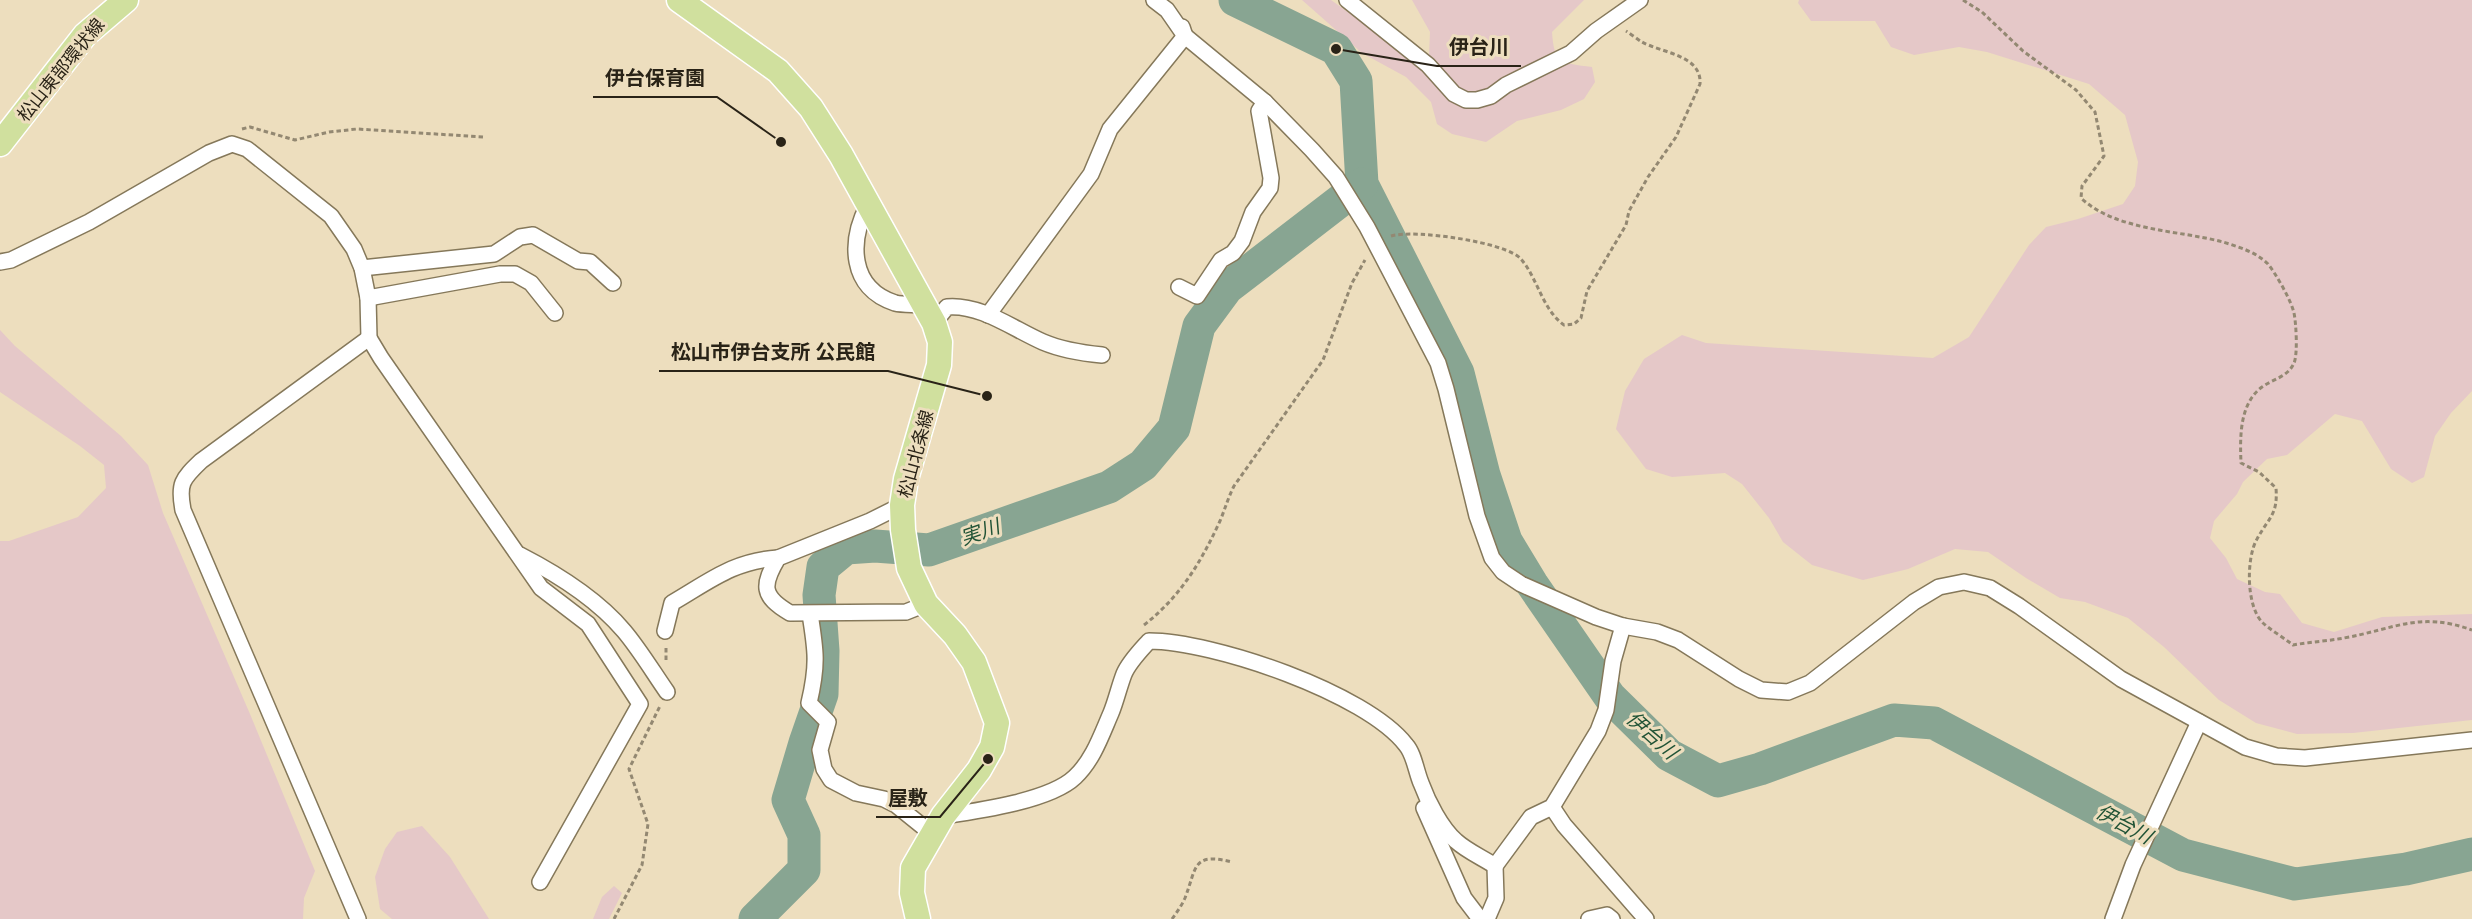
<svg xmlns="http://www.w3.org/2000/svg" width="2472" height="919" font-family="Inter,'Noto Sans JP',sans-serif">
<rect width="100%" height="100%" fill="#eddebe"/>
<g fill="#e5c8c8">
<path d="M1302,0H1331L1419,63L1429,56L1430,32L1412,0H1584L1552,32C1554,64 1561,63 1592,67L1595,82L1584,99L1561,110L1517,121L1486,142L1452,134L1437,124L1431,102L1406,77L1362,53Z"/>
<path d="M1799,0H2472V391L2451,413L2435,436L2424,477L2412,483L2391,469L2362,421L2335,414L2287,455L2267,459L2243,482L2237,494L2214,521L2210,538L2226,558L2237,579L2265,592L2280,594L2302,623L2334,632L2382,617L2472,614V720L2353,733L2297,734L2256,723L2219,700L2164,647L2128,618L2085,602L2060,598L2026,578L1988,552L1955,549L1908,569L1863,580L1812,565L1783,542L1769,518L1742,484L1725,473L1672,477L1646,469L1616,429L1625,391L1644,359L1682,335L1706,343L1933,358L1969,337L2029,245L2046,227L2078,219L2123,204L2135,186L2138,162L2125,115L2089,84L1987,52L1959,47L1914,55L1891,47L1875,21H1811L1798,3Z"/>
<path d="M0,330L15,346L121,436L148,465L163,513L250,714L315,871L304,898L303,919H0V541H9L78,517L106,488L104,465L80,446L0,392Z"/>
<path d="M422,826L450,857L489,919H392L380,909L375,877L385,849L397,832Z"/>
<path d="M614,886L622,893L609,919H593L602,897Z"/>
</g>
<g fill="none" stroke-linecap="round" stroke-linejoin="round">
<g stroke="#88a592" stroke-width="33">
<path d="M1235,0L1336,49L1356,81L1362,184L1458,373L1484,475L1506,541L1532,584L1610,697L1669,755L1718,781L1760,769L1894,720L1934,723L2183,855L2295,884L2406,869L2472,854"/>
<path d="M755,919L804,870V835L788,800L805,743L822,694L823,651L819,595L823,567L846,548L875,546L929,550L1109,487L1143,465L1174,428L1199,326L1227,288L1362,184"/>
</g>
<g stroke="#85785a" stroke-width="18">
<g id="minor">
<path d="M1154,0L1167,10L1185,36L1265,102L1312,150L1336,177L1367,227L1438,363L1446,389L1477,516L1492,558L1503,572L1521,584L1596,617L1623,626L1657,632L1678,640L1739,679L1761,690L1788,692L1810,683L1914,602L1939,587L1964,582L1990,588L2019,606L2121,679L2245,747L2276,756L2305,758L2472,740"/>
<path d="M1347,0L1428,65L1454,94L1466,100H1477L1491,96L1506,85L1571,53L1596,31L1640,0"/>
<path d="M868,205C849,241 849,288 895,303C903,305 914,304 923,305"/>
<path d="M0,262L11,260L89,222L209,153L232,144L247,149L331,216L354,249L362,268L368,298L369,338L381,358L541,588L588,624L640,704L540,882"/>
<path d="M362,268L494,254L520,237L533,235L578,261L590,262L613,283"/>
<path d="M1179,287L1197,296L1221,260L1233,253L1242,241L1253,212L1270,188L1271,178L1259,111L1265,102"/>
<path d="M368,298L500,274H515L531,283L555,313"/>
<path d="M988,315L1091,174L1110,129L1185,36L1182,27"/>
<path d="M934,323L947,307C981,304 1013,329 1043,342C1062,350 1081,353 1102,355"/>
<path d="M902,505L870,521L778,558C762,585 761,596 790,613L906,612L926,604"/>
<path d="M520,555C557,574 597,599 624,631C640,650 653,672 667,692"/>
<path d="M810,614C816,651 818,665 809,703L828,722L820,750L824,769L831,780L856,793L884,799L896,805L932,834"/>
<path d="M665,631L672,603C710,581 733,561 778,558"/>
<path d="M1552,807L1564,825L1646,919"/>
<path d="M1424,808L1464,898L1480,919"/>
<path d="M943,816C977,811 1050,801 1075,777C1093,760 1101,736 1111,713C1116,701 1119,687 1124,674C1129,662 1140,651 1149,641C1213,641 1366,693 1406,745C1414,754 1416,771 1421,783C1428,802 1441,828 1456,841C1467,851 1483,858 1495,866L1531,817L1552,807L1598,731L1606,710L1613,661L1623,626"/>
<path d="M358,919L183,510C178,484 182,479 201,461L369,338"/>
<path d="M1487,919L1496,898L1495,866"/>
<path d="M1589,919L1607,915L1612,919"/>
<path d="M2113,919L2133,865L2199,722"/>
</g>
</g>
<g stroke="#fff" stroke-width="27">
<g id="primary">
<path d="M679,0L778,71L811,108L841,155L934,323L940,342L939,365L906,479L902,505L903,530L909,568L926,604L955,635L974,662L997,723L992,747L979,770L943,816L913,868L912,893L918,919"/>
<path d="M0,144L85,35L126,0"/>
</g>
</g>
<g stroke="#938872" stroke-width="3" stroke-dasharray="4.5 3" stroke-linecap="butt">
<path d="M1963,0L1982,12L2023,51L2076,90L2095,112L2104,156L2082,186L2081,198C2116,231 2178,230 2223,242C2239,247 2256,252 2268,264C2276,274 2291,300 2294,313C2296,322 2298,354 2294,363C2288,377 2273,379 2262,387C2239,404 2240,438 2241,463L2259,472L2276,488C2278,515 2269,517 2257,539C2246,558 2246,607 2263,623C2272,631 2284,638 2293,645C2310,642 2328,641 2344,638C2395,629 2419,611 2472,630"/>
<path d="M242,129L250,127L295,140L329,132L357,129L483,137"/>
<path d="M1391,236C1414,229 1506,242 1521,259C1538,279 1542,309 1564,325L1574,324L1581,318L1587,291L1626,225L1629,211L1648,177L1676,137L1700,84C1702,55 1662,53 1642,42C1637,39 1631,34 1626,31"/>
<path d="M1144,625C1181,596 1201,562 1220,521C1225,509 1228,498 1234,486L1323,360L1352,283L1365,260"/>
<path d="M666,648V662"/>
<path d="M614,919L642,865L648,824L629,769L660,706"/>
<path d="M1172,919C1177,912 1182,905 1185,898C1197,867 1192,852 1232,862"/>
</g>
<use href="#minor" stroke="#fff" stroke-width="15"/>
<use href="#primary" stroke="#d0e09e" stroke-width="24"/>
</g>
<g text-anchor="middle" stroke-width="6" stroke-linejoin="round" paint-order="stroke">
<g font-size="18" fill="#292317" stroke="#eddebe">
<text transform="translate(61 70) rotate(-51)" y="6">松山東部環状線</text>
<text transform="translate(916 454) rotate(-75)" y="6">松山北条線</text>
</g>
<g font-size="20" font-style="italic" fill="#215336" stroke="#eddebe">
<text transform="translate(980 532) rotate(-19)" y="7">実川</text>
<text transform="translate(1652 735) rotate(42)" y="7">伊台川</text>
<text transform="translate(2124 824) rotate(28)" y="7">伊台川</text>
</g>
</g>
<path fill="none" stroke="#292317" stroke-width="2" d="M1336 49L1437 66H1521M781 142L717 97H593M987 396L888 371H659M988 759L940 817H876"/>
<g fill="#292317" stroke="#eddebe" stroke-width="2">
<circle cx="1336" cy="49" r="6"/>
<circle cx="781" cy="142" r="6"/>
<circle cx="987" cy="396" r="6"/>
<circle cx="988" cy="759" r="6"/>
</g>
<g font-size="20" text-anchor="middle" font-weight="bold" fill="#292317" stroke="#eddebe" stroke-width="6" stroke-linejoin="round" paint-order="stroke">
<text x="1479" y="54">伊台川</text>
<text x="655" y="85">伊台保育園</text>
<text x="773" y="359">松山市伊台支所 公民館</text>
<text x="908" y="805">屋敷</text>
</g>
</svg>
